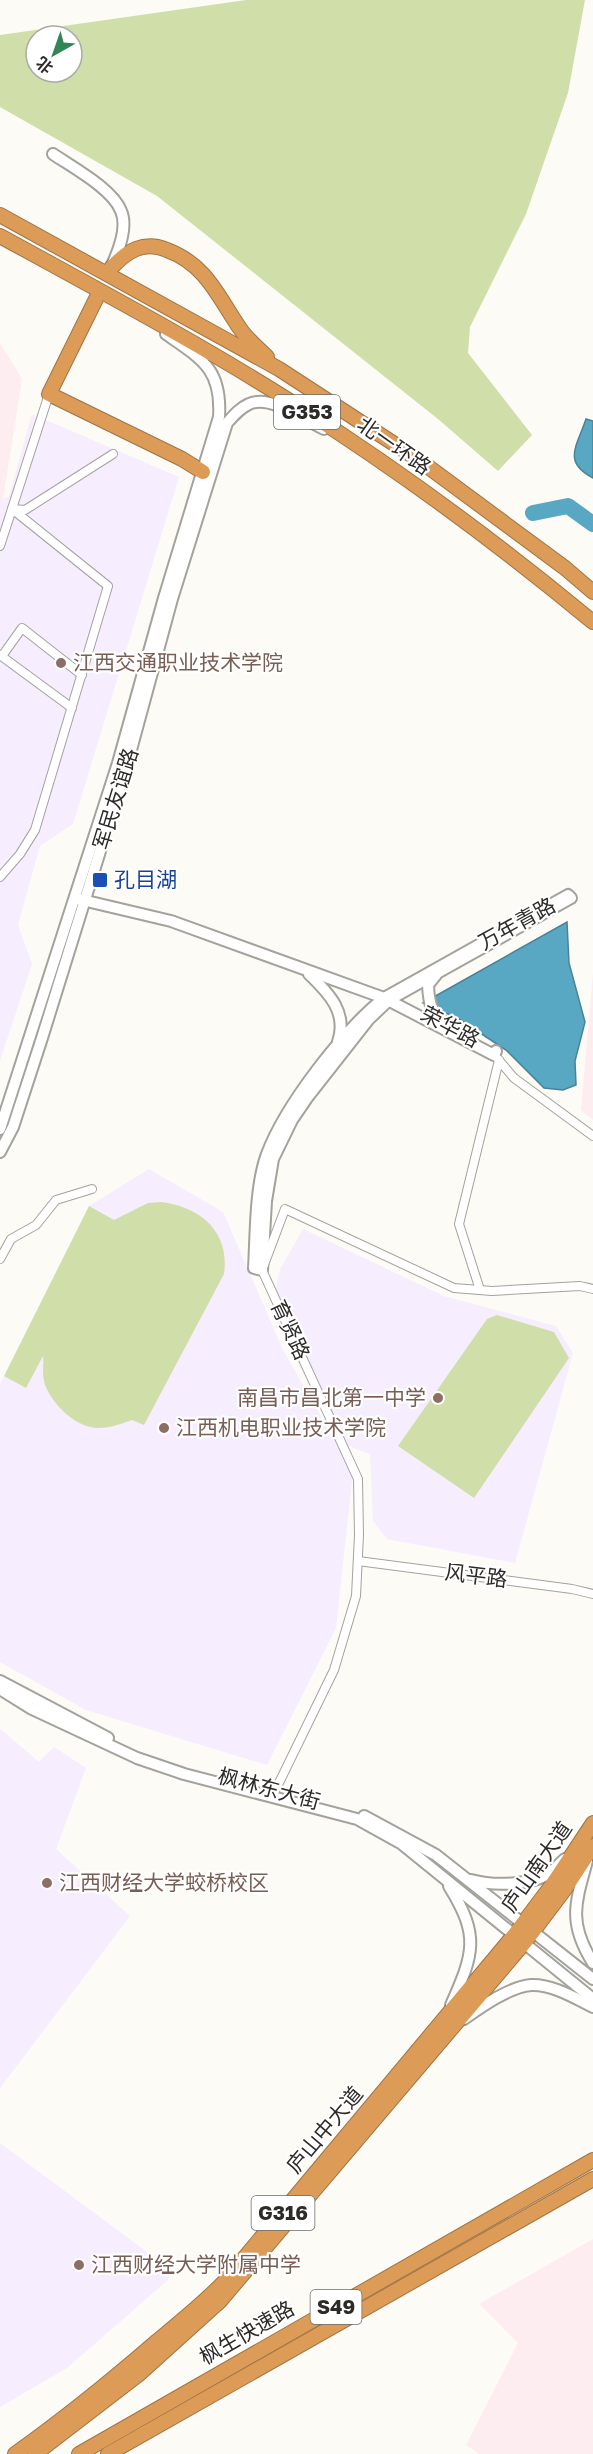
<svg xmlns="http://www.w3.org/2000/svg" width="593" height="2454" font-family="'Golos Text','Noto Sans SC',sans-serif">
<rect width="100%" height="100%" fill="#fdfbf6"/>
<g fill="#fdedf1">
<path d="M0,343L22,379L3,499L0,501Z"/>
<path d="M593,973V1120L581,1110Z"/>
<path d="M593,2239V2454H479L466,2445L518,2343L479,2304Z"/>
</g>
<g fill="#f6edfe">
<path d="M32,414L179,477L73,824L40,846L18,925L32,964L0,1061V501L9,496Z"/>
<path d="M149,1169L223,1212L283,1350L353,1472L336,1628L267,1765L86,1710L0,1662V1384L89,1206Z"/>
<path d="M303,1229L444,1296L556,1326L573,1353L515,1563L387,1539L373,1521L370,1454L340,1443L271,1312L280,1269Z"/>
<path d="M0,1729L39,1762L54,1747L86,1768L56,1849L130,1916L0,2088Z"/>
<path d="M0,2143L147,2252L170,2278L67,2368L0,2407Z"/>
</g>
<g fill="#d0dfa9" fill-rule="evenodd">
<path d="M246,0H585L568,93L526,214L470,327L468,353L532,435L498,471L438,419L157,196L0,107V35ZM36,36H72V72H36Z"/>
<path d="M161,1202C201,1207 230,1232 224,1274L144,1425L132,1420C118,1425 104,1430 90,1427C71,1423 48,1399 44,1381C42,1373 44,1364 43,1356L26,1388L4,1376L89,1206L114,1220L148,1203Z"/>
<path d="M497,1315L554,1332L569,1358L474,1498L398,1446L487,1319Z"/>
</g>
<g fill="#58a8c4" stroke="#4b8296" stroke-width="1.5">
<path d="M586,419L593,421V478C562,462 577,446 586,419Z"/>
<path d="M567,922L569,963L585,1022L575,1061L576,1085L563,1090L544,1088L506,1050L459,1019L423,1003Z"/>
</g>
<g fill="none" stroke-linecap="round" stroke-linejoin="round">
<path stroke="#58a8c4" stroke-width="16" d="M533,513L568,506L593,524"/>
<g stroke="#a4a29d" stroke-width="10">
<g id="street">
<path d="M0,546L49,394"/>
<path d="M0,655L72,708"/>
<path d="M2,656L22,628L82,675"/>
<path d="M0,877L20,854L35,830L108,586L12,509L25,510L113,454"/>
<path d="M497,1058L514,1078L593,1136"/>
<path d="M0,1259L11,1239L36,1225L56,1200L92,1189"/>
<path d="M480,1290L459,1224L499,1060"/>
<path d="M358,1561L572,1589L593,1594"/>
<path d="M275,1791L334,1670L356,1596L359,1535L358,1479L262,1270L285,1209L454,1288L492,1291L580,1286L593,1289"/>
</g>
</g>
<g stroke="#a4a29d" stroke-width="14">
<g id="secondary">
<path d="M53,154C72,167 113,189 121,211C128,227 119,250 112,265"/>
<path d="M568,895L571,898L389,1000L369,1019L307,1098L292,1120L273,1159L266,1201L262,1270L254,1268C256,1235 255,1186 267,1154C286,1104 343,1031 384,998Z"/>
<path d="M78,899L171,921L384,998L494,1055L496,1051"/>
<path d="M309,974C329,993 348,1013 338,1042"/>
<path d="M436,975L428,985C429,1006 431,1011 447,1025"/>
<path d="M0,1129L118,763L164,598L219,417C222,369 202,359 166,334"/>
<path d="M0,1152L13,1127L42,1038L128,761L172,599L227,423C234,415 240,408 249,404C270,394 305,420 324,429"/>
<path d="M0,1681L108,1738"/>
<path d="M0,1689L32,1709L137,1758L184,1774L357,1819L402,1844L593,1999"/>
<path d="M364,1816L436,1855L593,1979"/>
<path d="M587,1861C575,1904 568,1923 593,1963"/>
<path d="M471,1880C493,1886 532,1886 551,1872C556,1868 560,1863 565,1859"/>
<path d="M449,1886C480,1936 474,1953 451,2005"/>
<path d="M464,2019C481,2007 509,1987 531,1985C552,1984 575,1998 593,2007"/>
</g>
</g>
<g stroke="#9e7447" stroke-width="16">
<g id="highway">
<path d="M0,215L279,369L419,460L565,568L593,592"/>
<path d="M0,236C102,292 206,347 304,410C404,474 501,546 593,622"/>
<path d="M111,268C127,251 144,240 167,250C207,265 218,297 241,330C248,340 258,348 267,357"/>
<path d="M96,299L49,394L182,459L203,472"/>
<path d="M15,2454C64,2419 111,2381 156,2342C180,2322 204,2303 225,2281L515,1934L552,1885L593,1823"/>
<path d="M35,2454L138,2375L220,2301L525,1942L565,1889L593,1846"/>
<path d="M79,2454L593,2160"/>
<path d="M108,2454L593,2179"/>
</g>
</g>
<use href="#street" stroke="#fff" stroke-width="8"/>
<use href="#secondary" stroke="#fff" stroke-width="10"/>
<use href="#highway" stroke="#dc9c57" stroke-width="14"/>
</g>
<g fill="#8d6e63" stroke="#fff" stroke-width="2">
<circle cx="61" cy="663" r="6"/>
<circle cx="438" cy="1398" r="6"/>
<circle cx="164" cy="1428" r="6"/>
<circle cx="47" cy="1883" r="6"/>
<circle cx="79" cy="2265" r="6"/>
</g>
<rect fill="#1a4fb4" stroke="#fff" stroke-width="2" x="92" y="872" width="16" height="16" rx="3"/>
<g text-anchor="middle" stroke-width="4.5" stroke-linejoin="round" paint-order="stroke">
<g fill="#fff" stroke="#6b6b69" stroke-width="1.5">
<rect x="274" y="395" width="66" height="34" rx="4.5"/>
<rect x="251.5" y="2196" width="63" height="34" rx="4.5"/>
<rect x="310.5" y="2290" width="51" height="34" rx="4.5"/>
</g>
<g font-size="20" font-weight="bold" fill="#2c2b29">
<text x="307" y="419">G353</text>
<text x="283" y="2220">G316</text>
<text x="336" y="2314">S49</text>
</g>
<g font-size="21" fill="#2c2b29" stroke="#fff">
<text transform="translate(394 446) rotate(35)" y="7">北一环路</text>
<text transform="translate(116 799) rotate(-73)" y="7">军民友谊路</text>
<text transform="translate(517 924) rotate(-29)" y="7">万年青路</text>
<text transform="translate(450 1027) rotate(28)" y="7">荣华路</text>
<text transform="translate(290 1330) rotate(65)" y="7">育贤路</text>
<text transform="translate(476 1576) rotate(7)" y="7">风平路</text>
<text transform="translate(269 1789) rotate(15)" y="7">枫林东大街</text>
<text transform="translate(537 1867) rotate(-55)" y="7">庐山南大道</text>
<text transform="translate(325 2130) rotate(-50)" y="7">庐山中大道</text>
<text transform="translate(247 2333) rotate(-30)" y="7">枫生快速路</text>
</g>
<g font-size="21" fill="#785e54" stroke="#fff" text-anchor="start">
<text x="73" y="670">江西交通职业技术学院</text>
<text x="426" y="1405" text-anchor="end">南昌市昌北第一中学</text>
<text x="176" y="1435">江西机电职业技术学院</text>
<text x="59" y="1890">江西财经大学蛟桥校区</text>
<text x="91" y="2272">江西财经大学附属中学</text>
</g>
<g font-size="21" fill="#164399" stroke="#fff" text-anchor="start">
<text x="114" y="887">孔目湖</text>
</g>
</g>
<g transform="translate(54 54) rotate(220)"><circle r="28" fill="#ffffff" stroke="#abaaa9" stroke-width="1.5"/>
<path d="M0-4.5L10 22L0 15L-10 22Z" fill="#348555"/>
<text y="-9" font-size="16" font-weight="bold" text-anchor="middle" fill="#2c2b29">北</text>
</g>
</svg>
